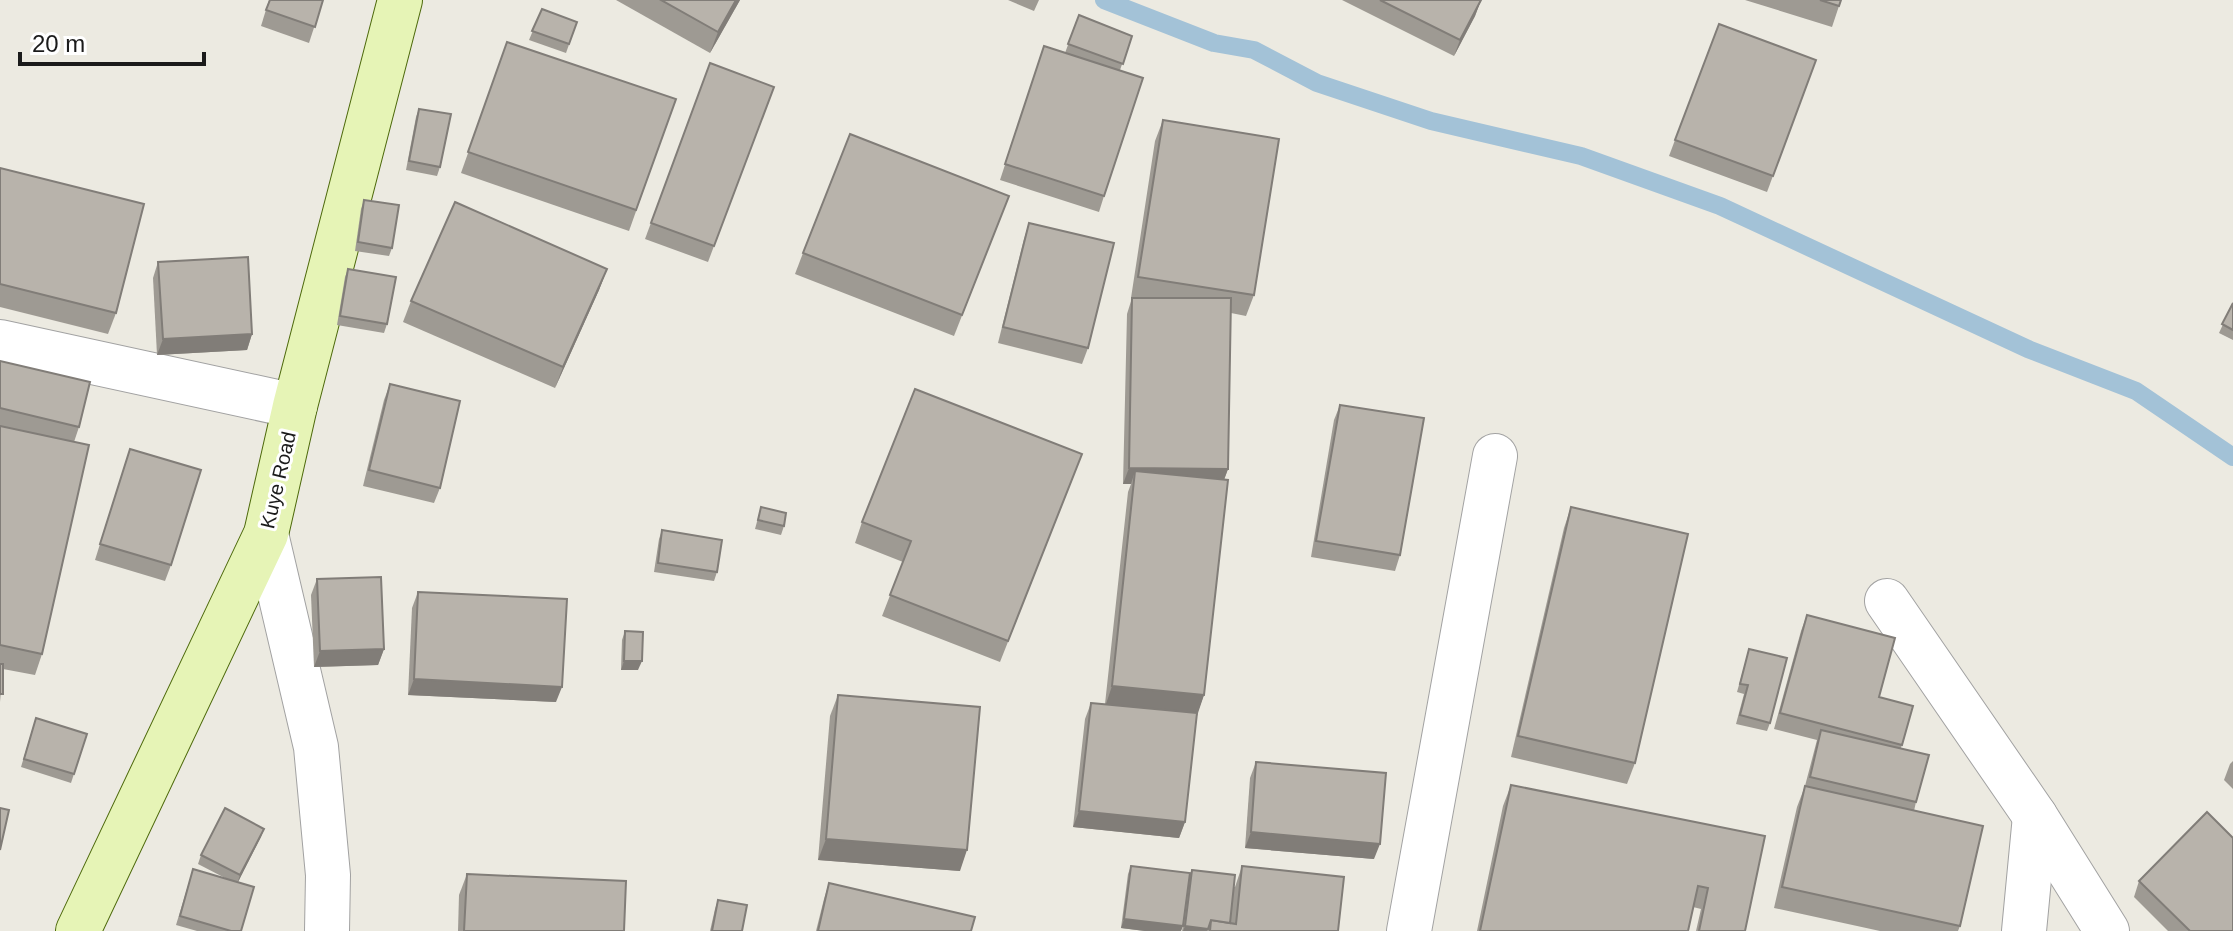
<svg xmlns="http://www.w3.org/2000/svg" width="2233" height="931" font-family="Helvetica,sans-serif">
<rect width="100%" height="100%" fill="#eceae1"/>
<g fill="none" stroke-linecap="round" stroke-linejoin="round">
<path stroke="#a3c2d7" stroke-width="18" d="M1104,0L1214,43L1254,50L1317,83L1431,121L1581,156L1720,206L2028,349L2136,391L2233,457"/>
<g stroke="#a2a2a2" stroke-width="46">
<g id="street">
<path d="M0,342L295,406"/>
<path d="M266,534L316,747L328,875L327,931"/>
<path d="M1887,601L2035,816L2107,931"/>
<path d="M1409,931L1495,456"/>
<path d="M2024,931L2035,816"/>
</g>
</g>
<g stroke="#4d690b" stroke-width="46">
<path id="secondary" d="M78,931L266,534L295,406L400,0"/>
</g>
<use href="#street" stroke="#fff" stroke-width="44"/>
<use href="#secondary" stroke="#e6f4b6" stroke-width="44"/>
</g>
<g fill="#9e9a93">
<path d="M269,0H323L309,43L261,26Z"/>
<path d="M616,0H740L710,53Z"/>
<path d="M1008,0H1039L1034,11Z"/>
<path d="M1342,0H1481L1475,16L1454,56Z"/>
<path d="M1745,0H1841L1832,27Z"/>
<path d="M542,9L577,22L566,53L529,40Z"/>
<path d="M1079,15L1132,36L1120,70L1104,196L1099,212L1000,180L1044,46L1065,53Z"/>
<path d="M507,42L676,99L629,231L461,173Z"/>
<path d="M1816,60L1767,192L1669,156L1675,140Z"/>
<path d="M710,63L774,87L708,262L645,239Z"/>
<path d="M419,109L440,167L437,176L406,170L416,117Z"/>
<path d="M1163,120L1254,295L1246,316L1231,313L1228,469L1224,480L1204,695L1196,716L1185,822L1179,838L1073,827L1085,719L1091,703L1105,704L1128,492L1131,484H1123L1127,314L1132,298H1131L1155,141Z"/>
<path d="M0,168L116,313L108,334L0,307Z"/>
<path d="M1009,196L954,336L795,274L803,253Z"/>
<path d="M364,200L392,248L389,256L355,251L361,209Z"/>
<path d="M1029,223L1088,348L1082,364L998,343L1024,239Z"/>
<path d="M158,262L252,334L247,350L157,355L153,278Z"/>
<path d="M348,269L387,324L384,333L337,325L345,277Z"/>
<path d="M607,269L599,290L555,388L403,322L411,301Z"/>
<path d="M2233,303V340L2219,333Z"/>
<path d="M0,361L79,427L74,442L42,654L35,675L3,669L0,702Z"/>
<path d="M390,384L440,488L434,503L363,486L384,400Z"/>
<path d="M1340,405L1400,555L1395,571L1311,557L1334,420Z"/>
<path d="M130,449L171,565L165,581L95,560Z"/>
<path d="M1074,475L1000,662L882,616L903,562L855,543L862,522Z"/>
<path d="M761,507L784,526L781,535L755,529Z"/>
<path d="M1571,507L1635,763L1627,784L1511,757L1564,528Z"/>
<path d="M662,530L717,572L714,581L654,572L659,539Z"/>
<path d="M317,579L384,649L378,665L314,667L311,595Z"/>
<path d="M418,592L556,702L408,695L412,608Z"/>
<path d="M1807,615L1879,697L1913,706L1901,748L1916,802L1914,811L1960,926L1958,931H1880L1774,908L1797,807L1805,786L1817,740L1774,729L1801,631Z"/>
<path d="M625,631L638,670H621L622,640Z"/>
<path d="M1749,649L1770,723L1767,731L1736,724L1744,694L1737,692Z"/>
<path d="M838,695L960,871L818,860L830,716Z"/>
<path d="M33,727L87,734L71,783L21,767Z"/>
<path d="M2233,761V789L2224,780L2230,764Z"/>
<path d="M1256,762L1374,859L1245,848L1250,778Z"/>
<path d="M1511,785L1765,836L1745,931H1696L1701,909L1693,907L1688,931H1477L1503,806Z"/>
<path d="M264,829L238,882L241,931H197L176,925L193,869L227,879L198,864L201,855Z"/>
<path d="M1131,866L1189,877L1192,870L1235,887L1242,866L1338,931H1182L1184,920L1181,931H1145L1121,928L1128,874Z"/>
<path d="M467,874L624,931H458L459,895Z"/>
<path d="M2139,881L2233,931H2168L2134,897Z"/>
<path d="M829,883L971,931H816L824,899Z"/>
<path d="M718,900L742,931H710L715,909Z"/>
</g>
<g fill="#817d78">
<path d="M736,0H740L710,53L718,32Z"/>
<path d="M1481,0L1475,16L1454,56L1460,40Z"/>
<path d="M607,269L599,290L555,388L563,367Z"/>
<path d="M252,334L247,350L157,355L163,339Z"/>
<path d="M1129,468L1228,469L1222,485L1135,471L1131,484H1123Z"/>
<path d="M384,649L378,665L314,667L320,651Z"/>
<path d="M624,661H642L638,670H621Z"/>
<path d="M414,679L562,687L556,702L408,695Z"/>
<path d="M1112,686L1204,695L1197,716L1105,707Z"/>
<path d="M1079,811L1185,822L1179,838L1073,827Z"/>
<path d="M264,829L261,837L237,884L240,875Z"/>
<path d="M1251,832L1380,844L1374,859L1245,848Z"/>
<path d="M826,839L967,850L960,871L818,860Z"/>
<path d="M1124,919L1183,926L1181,931H1145L1121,928Z"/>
<path d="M1185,926L1208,929L1207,931H1183Z"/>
</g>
<g fill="#b8b3ab" stroke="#817d78" stroke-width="2">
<path d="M270,0H323L315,27L266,10Z"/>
<path d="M661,0H736L718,32Z"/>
<path d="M1380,0H1481L1460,40Z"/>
<path d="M1820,0H1841L1839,6Z"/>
<path d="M542,9L577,22L569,44L532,31Z"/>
<path d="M1079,15L1132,36L1123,64L1068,44Z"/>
<path d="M1719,24L1816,60L1773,176L1675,140Z"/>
<path d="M507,42L676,99L636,210L468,152Z"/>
<path d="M1044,46L1143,78L1104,196L1005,164Z"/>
<path d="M710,63L774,87L714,246L651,223Z"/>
<path d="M419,109L451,114L440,167L409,161Z"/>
<path d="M1163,120L1279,139L1254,295L1138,277Z"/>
<path d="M850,134L1009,196L962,315L803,253Z"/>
<path d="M0,168L144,204L116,313L0,284Z"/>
<path d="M364,200L399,205L392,248L358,242Z"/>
<path d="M455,202L607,269L563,367L411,301Z"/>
<path d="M1029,223L1114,243L1088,348L1003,327Z"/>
<path d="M248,257L252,334L163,339L158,262Z"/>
<path d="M348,269L396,277L387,324L340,316Z"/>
<path d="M1132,298H1231L1228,469L1129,468Z"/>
<path d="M2233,303V330L2222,324Z"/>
<path d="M0,361L90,382L79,427L0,408Z"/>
<path d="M390,384L460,401L440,488L369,470Z"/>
<path d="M915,389L1082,454L1008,641L890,595L911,541L862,522Z"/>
<path d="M1340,405L1424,418L1400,555L1316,541Z"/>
<path d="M0,426L89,445L42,654L0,645Z"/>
<path d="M130,449L201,470L171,565L100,544Z"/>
<path d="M1135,471L1228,480L1204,695L1112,686Z"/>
<path d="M761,507L786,513L784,526L758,520Z"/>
<path d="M1571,507L1688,534L1635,763L1518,736Z"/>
<path d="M662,530L722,540L717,572L658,563Z"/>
<path d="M381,577L384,649L320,651L317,579Z"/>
<path d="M418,592L567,599L562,687L414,679Z"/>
<path d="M1807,615L1895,638L1879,697L1913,706L1902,745L1780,713Z"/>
<path d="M625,631L643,632L642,661H624Z"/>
<path d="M1749,649L1787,658L1770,723L1740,715L1748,685L1740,684Z"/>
<rect x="0" y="664" width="3" height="30"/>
<path d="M838,695L980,707L967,850L826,839Z"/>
<path d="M1091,703L1197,713L1185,822L1079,811Z"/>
<path d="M36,718L87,734L74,774L24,759Z"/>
<path d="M1821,730L1929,755L1916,802L1810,777Z"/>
<path d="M1256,762L1386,773L1380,844L1251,832Z"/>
<path d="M1511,785L1765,836L1745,931H1699L1708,888L1698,886L1688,931H1480Z"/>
<path d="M1805,786L1983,826L1960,926L1782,887Z"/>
<path d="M0,808L9,810L0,850Z"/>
<path d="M225,808L264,829L240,875L201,855Z"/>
<path d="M2207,812L2233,838V931H2190L2139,881Z"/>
<path d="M1131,866L1190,873L1183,926L1124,919Z"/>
<path d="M1242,866L1344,877L1338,931H1210L1211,920L1236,924Z"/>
<path d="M193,869L254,887L241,931H231L180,916Z"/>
<path d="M1192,870L1235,875L1230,923L1211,920L1208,929L1185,926Z"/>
<path d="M467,874L626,881L624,931H464Z"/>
<path d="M829,883L975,917L971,931H818Z"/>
<path d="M718,900L747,905L742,931H712Z"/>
</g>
<g text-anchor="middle" stroke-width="6" stroke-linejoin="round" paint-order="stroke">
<g font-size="20" fill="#1b1b1b" stroke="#fff">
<text transform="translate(278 480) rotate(-77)" y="7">Kuye Road</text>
</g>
</g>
<path d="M20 52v12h184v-12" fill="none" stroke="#1b1b1b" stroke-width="4"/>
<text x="32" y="52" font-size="24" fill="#1b1b1b" stroke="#ffffff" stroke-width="6" paint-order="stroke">20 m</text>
</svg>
